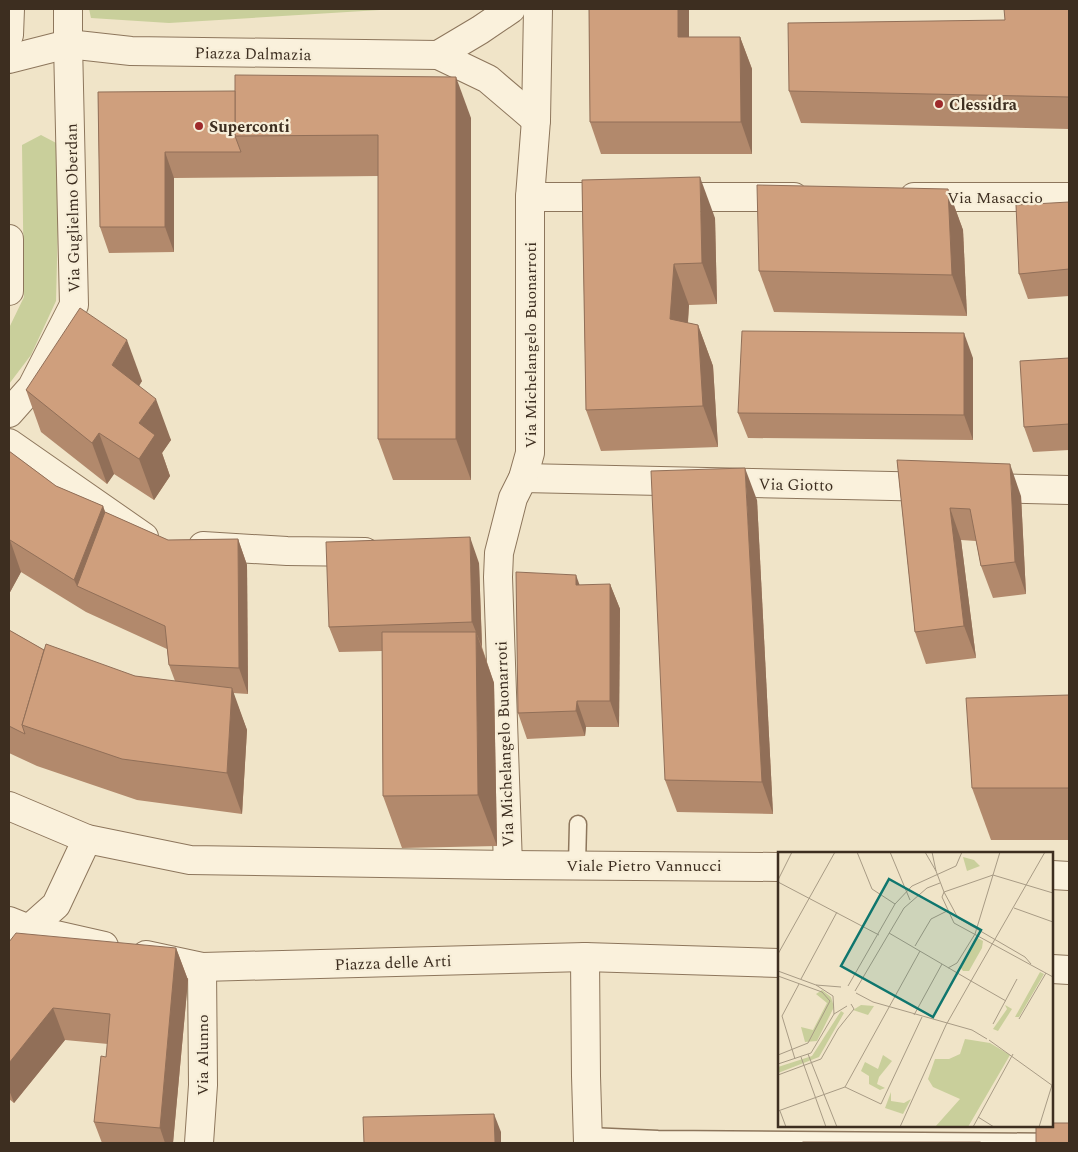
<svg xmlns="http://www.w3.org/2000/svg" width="1078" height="1152" font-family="Spectral,serif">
<rect width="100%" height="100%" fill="#f0e4c8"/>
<g fill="#c9cf9b">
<path d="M89,9H396L169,23L91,18Z"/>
<path d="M41,135L60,145L56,301L31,355L9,384V328L24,297L22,145Z"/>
</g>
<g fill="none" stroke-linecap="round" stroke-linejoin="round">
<g stroke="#8d765c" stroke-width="19">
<g id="service">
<path d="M577,865L578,824"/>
<path d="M588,1136L658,1139L1069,1142"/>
</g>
</g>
<g stroke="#8d765c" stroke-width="30">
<g id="minor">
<path d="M9,35L10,9"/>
<path d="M438,55L488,79L536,120"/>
<path d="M530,197H619"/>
<path d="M672,197H794"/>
<path d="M914,197H1069"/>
<path d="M9,239V291"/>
<path d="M9,413L32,387L74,305L68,44V9"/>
<path d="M9,443L144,537"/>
<path d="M523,478L938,487"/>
<path d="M981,488L1069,490"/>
<path d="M203,546L287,551L365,552"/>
<path d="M9,806L87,839L190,860L508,865L779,867"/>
<path d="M508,865L498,577L499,553L513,498L523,478L530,453V197L536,120L538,9"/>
<path d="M1052,875L1069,876"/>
<path d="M9,921L29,929L104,946"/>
<path d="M9,954L29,929L56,905L87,839"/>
<path d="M146,955L202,967L585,957L779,963"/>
<path d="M585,957L586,1076L588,1143"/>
<path d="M1052,969L1069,970"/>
<path d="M199,1143L203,1085L202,967"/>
</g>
</g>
<g stroke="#8d765c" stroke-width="30">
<path id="tertiary" d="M9,59L68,44L131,51L438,55L480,30L511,9"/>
</g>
<use href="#service" stroke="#faf1dc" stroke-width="16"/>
<use href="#minor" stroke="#faf1dc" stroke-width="28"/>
<use href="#tertiary" stroke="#faf1dc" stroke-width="28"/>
</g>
<g fill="#b2896c">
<path d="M589,9H689V37H740L752,69V154H601L590,122Z"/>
<path d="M1069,9V129L801,123L789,91L1005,20Z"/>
<path d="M98,92L471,118V480H393L378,439V176L174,178V252L109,253L100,227Z"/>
<path d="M582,180L715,218L717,304L689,305L688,323L698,325L713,366L718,447L601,451L586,410Z"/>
<path d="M948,189L963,230L967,316L774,312L759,271Z"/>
<path d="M1069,202V296L1028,299L1019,274Z"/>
<path d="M973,358V440L748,438L738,413Z"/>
<path d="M1069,358V450L1033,452L1024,427Z"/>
<path d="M142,381L139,385L171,440L162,453L170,476L154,500L114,474L107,484L41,432L26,390Z"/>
<path d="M9,451L56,486L103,506L105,512L168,540L238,539L247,565L248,694L233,693L247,730L242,814L137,800L37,766L9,753V630L44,650L135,676L175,681L169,665L167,649L86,612L21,572L9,594Z"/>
<path d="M897,460L1021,496L1026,594L993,598L981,566L976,541L961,540L976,658L926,664L915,632Z"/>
<path d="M757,500L773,814L677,812L665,780Z"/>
<path d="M479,563L482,647L494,683L497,846L402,848L383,796L382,651L339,652L329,627Z"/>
<path d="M610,584L620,609L619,727H586L585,736L527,739L518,713Z"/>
<path d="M1069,695V840H991L972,788Z"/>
<path d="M9,942L176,948L188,980L173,1143H102L94,1122L106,1057L108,1044L65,1040L14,1103L9,1099Z"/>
</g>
<g fill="#916f58">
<path d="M678,9H689V69L678,37Z"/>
<path d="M740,37L752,69V154L741,122Z"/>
<path d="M456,77L471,118V480L456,439Z"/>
<path d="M165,152L174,178V252L165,227Z"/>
<path d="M700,177L715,218L717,304L702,263Z"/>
<path d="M948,189L963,230L967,316L952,275Z"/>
<path d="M674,264L689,305L685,361L670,319Z"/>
<path d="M698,325L713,366L718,447L703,406Z"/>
<path d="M964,333L973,358V440L964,415Z"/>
<path d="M127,340L142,381L127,406L112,365Z"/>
<path d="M156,399L171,440L162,453L170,476L154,500L139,459V423Z"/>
<path d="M99,433L114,474L107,484L92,443Z"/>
<path d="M1010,464L1021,496L1026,594L1015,562Z"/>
<path d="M745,468L757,500L773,814L762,782Z"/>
<path d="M103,506L114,538L77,586L74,580Z"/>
<path d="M950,508L961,540L976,658L964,626Z"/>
<path d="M470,537L479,563L482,647L472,622Z"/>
<path d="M238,539L247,565L248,694L239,668Z"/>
<path d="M10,540L21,572L9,594V542Z"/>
<path d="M576,575L585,600L576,585Z"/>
<path d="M610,584L620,609L619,727L610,701Z"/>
<path d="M476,632L494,683L497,846L478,795Z"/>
<path d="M232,688L247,730L242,814L227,773Z"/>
<path d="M577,701L586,727L585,736L576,711Z"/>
<path d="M176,948L188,980L173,1143H165L160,1128Z"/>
<path d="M53,1008L65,1040L14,1103L9,1090V1063Z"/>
<path d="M494,1114L501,1132V1143H495Z"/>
</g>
<g fill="#cf9f7d" stroke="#916f58">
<path d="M589,9H678V37H740L741,122H590Z"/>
<path d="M1004,9H1069V97L789,91L788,23L1005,20Z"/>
<path d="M235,75L456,77V439H378V135L235,136Z"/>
<path d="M235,91V136L241,152H165V227H100L98,92Z"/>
<path d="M700,177L702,263L674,264L670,319L698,325L703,406L586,410L582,180Z"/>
<path d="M757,185L948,189L952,275L759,271Z"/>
<path d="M1069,202V269L1019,274L1016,205Z"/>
<path d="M80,308L127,340L112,365L156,399L139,423L155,435L139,459L99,433L92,443L26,390Z"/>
<path d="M742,331L964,333V415L738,413Z"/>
<path d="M1069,358V424L1024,427L1020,361Z"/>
<path d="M9,451L56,486L103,506L74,580L10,540L9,542Z"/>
<path d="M897,460L1010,464L1015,562L981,566L970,509L950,508L964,626L915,632Z"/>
<path d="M745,468L762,782L665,780L651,471Z"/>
<path d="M105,512L168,540L238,539L239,668L169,665L165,626L77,586Z"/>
<path d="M470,537L472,622L329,627L326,542Z"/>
<path d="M516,572L576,575V585L610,584V701H577L576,711L518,713Z"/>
<path d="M9,630L44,650L22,725L25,734L9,726Z"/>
<path d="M382,632H476L478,795L383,796Z"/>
<path d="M46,644L135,676L232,688L227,773L122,759L22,725Z"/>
<path d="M1069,695V788H972L966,698Z"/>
<path d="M16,933L176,948L160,1128L94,1122L101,1056L106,1057L110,1014L53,1008L9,1063V942Z"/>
<path d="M494,1114L495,1143H364L363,1117Z"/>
<path d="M1052,1123H1069V1143H1036V1126H1052Z"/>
<rect x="803" y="1142" width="177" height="1"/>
</g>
<g fill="#9e2a2b" stroke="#f7eed8" stroke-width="2">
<circle cx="939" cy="104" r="5"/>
<circle cx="199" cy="126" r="5"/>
</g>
<g text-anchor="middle" stroke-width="4.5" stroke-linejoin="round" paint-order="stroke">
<g font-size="16" fill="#3d2e20" stroke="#f7eed8">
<text transform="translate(253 53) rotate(1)" y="6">Piazza Dalmazia</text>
<text x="995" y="203">Via Masaccio</text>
<text transform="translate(72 208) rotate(-91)" y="6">Via Guglielmo Oberdan</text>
<text transform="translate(530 345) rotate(-90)" y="6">Via Michelangelo Buonarroti</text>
<text transform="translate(796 484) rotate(1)" y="6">Via Giotto</text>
<text transform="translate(504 744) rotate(-92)" y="6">Via Michelangelo Buonarroti</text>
<text x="644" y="871">Viale Pietro Vannucci</text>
<text transform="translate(393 962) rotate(-2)" y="6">Piazza delle Arti</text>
<text transform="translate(202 1055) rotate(-90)" y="6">Via Alunno</text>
</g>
<g font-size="16" font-weight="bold" fill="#3d2e20" stroke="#f7eed8" text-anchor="start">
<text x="949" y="110">Clessidra</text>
<text x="209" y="132">Superconti</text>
</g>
</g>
<g transform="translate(778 852)">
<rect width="275" height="275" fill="#f0e4c8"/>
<path d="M185,5L196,8L202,14L189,19ZM198,85L205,89L204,96L191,119H185L182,115ZM262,120L266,122L241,165H237ZM44,138L53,145L56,155L39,189L27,190L23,175L35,178L49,151L38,142ZM83,153L96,154L90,163L75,158ZM227,153L234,157L220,179L215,177L229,157ZM63,159L66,161L41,205L0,221V215L34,204ZM187,187L212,191L232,203L190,275H157L182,247L155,235L150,227L157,207H171L182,202ZM105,203L114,209L101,225L99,232L107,236L102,238L91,232V224L83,219L87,210L100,217ZM113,240V249L126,251L133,247L125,262L107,256Z" fill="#c9cf9b"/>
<path fill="none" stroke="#a89b85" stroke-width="1" d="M79,0L94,37L117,52M112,0L132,48M147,0L158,19L154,0M158,19L166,40L215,23L275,41M0,28L14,0M0,30L101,83M236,56L275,70M111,81L193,129L267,0M137,94L153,67L169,59M0,102L57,0M253,112L247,105L180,66L166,40L164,45L176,71L275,125M170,116L179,111L197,82L222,0M0,119L38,133L63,135M0,124L44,140L52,149L30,191L0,203M23,127L59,60M70,134L117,52L134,34L178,14L184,0M77,139L126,56L149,36L162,31M78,141L95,150L194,178L209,187M56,162L69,154M136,163L164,112M241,167L268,121M215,172L239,127M211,188L275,234M30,202L59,275M23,205L48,275M17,207L4,164L21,132M0,212L33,201L56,162L55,144L38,133M0,223L43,207L60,177L76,157L73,152M67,235L103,252L144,165M0,259L67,235L142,99M2,259L8,275M200,265L216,275M122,275L168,173L193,129L228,149M195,275L235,202M261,275L274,233"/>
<path fill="#0f766e" fill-opacity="0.15" stroke="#0f766e" stroke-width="2.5" d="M111,27L203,78L155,165L63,114Z"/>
<rect width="275" height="275" fill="none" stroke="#3d2e20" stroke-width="2.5"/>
</g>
<rect width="1078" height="1152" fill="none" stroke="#3d2e20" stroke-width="20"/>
</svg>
